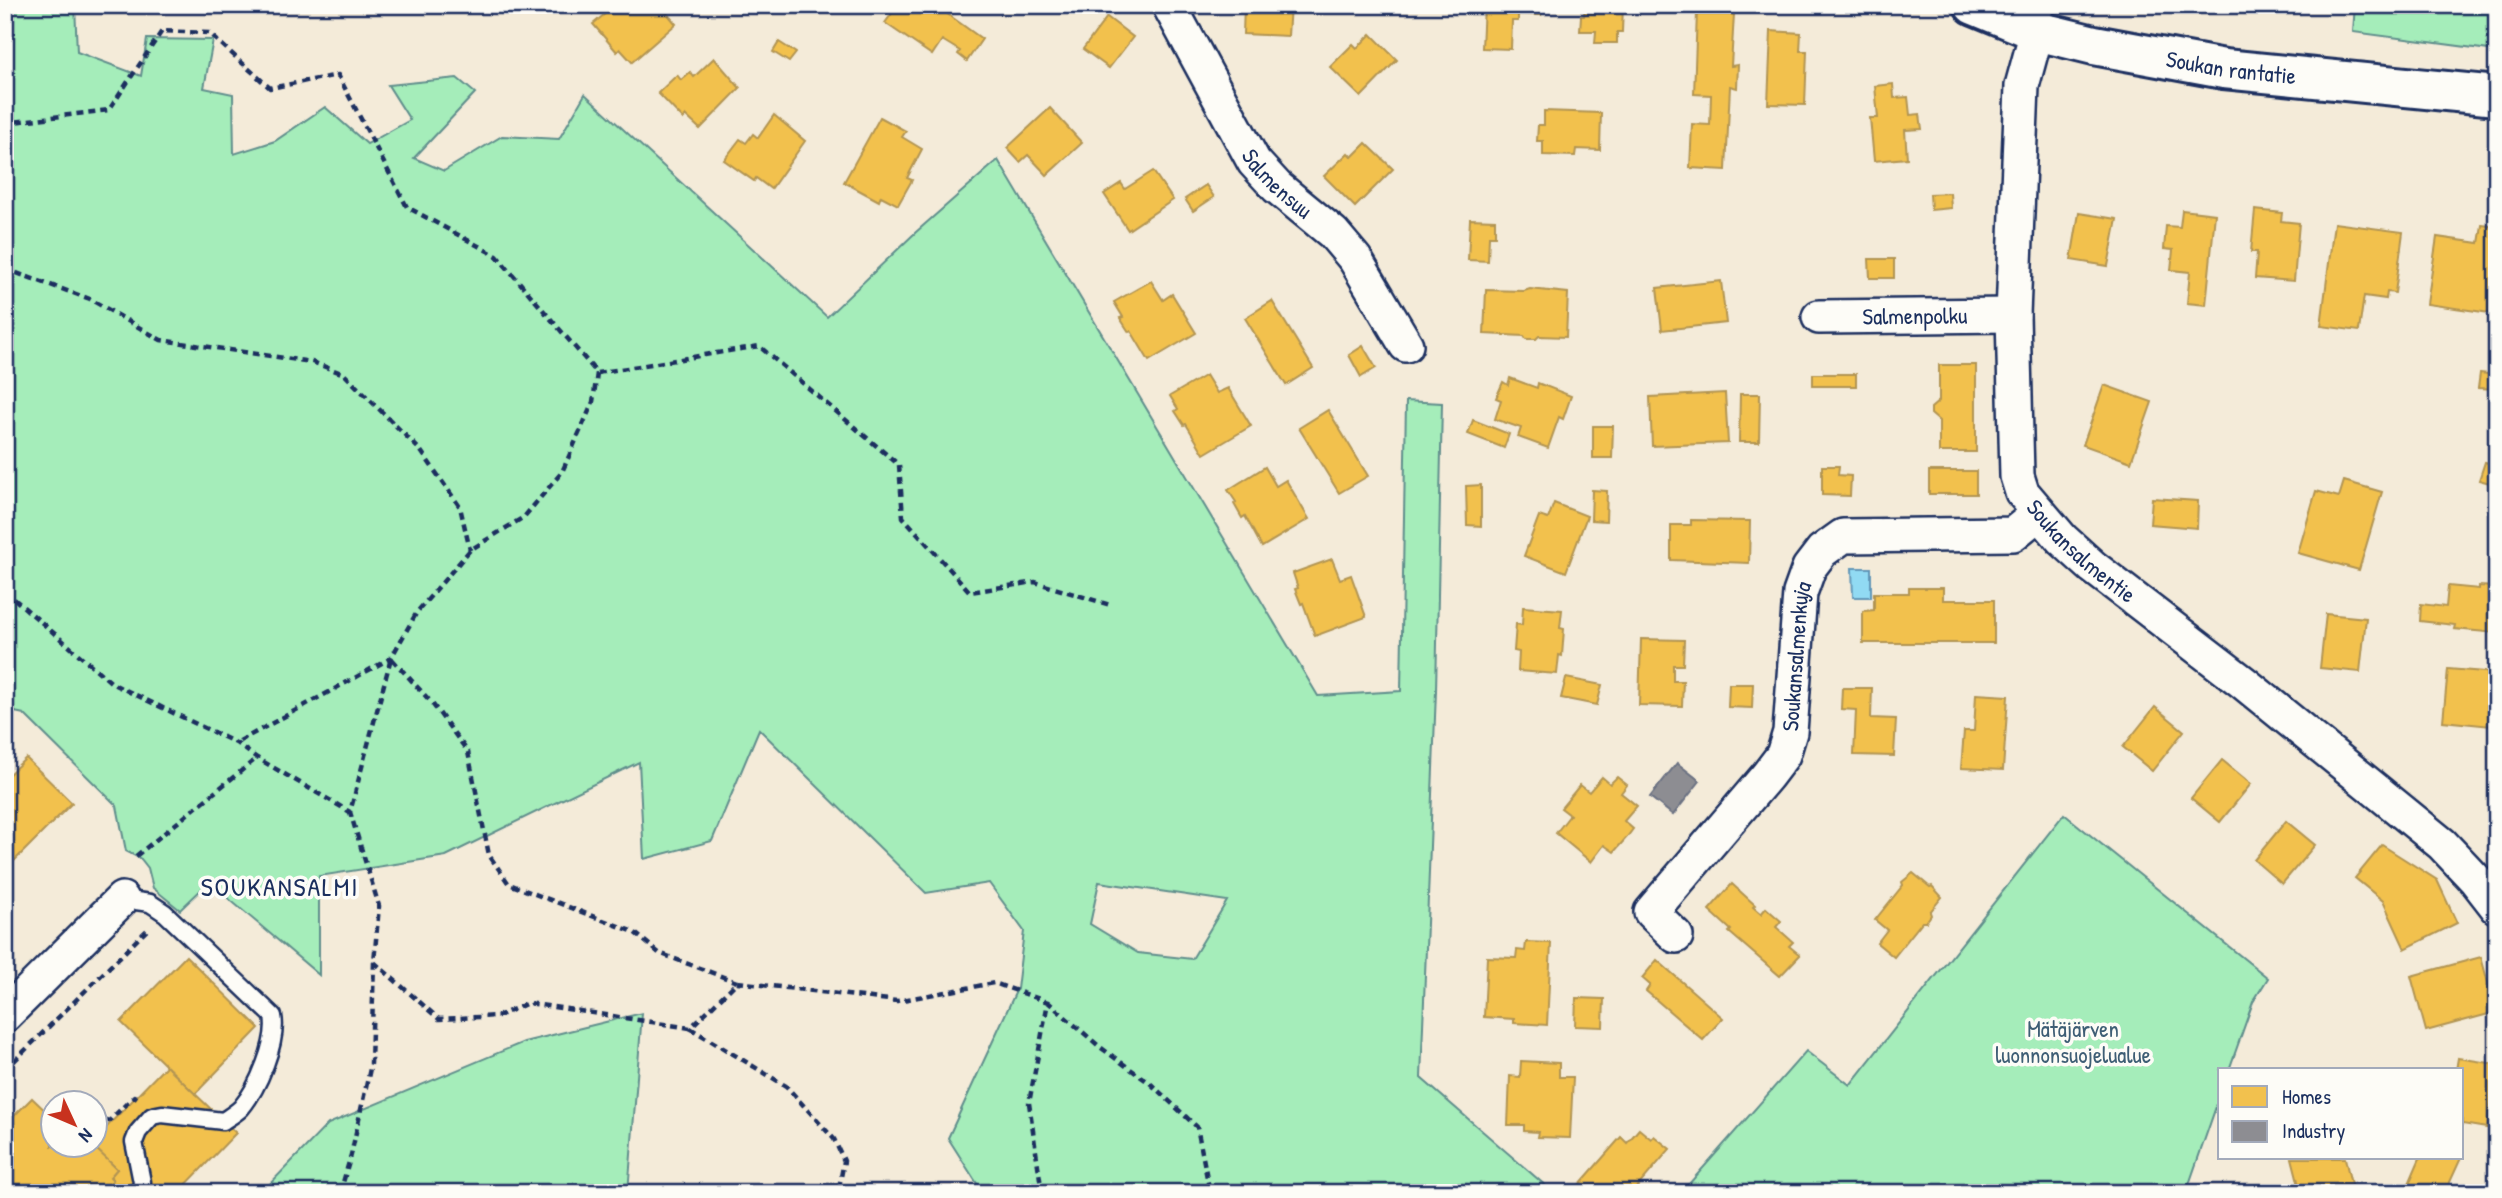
<svg xmlns="http://www.w3.org/2000/svg" width="2502" height="1198" font-family="'Patrick Hand',sans-serif">
<rect width="100%" height="100%" fill="#f4ebd9"/>
<filter id="ink" filterUnits="userSpaceOnUse"><feTurbulence type="fractalNoise" baseFrequency=".0143" numOctaves="2"/><feDisplacementMap in="SourceGraphic" scale="14" xChannelSelector="R" yChannelSelector="G"/><feConvolveMatrix kernelMatrix="1 2 1 2 8 2 1 2 1" color-interpolation-filters="sRGB"/></filter>
<g filter="url(#ink)">
<g fill="#a5edba" stroke="#608e8c" stroke-width="2" fill-rule="evenodd">
<path d="M5,5H75L77,52L141,76L147,39L213,40L204,88L233,94L234,154L275,141L325,107L367,144L410,120L388,85L457,78L475,93L414,158L444,171L502,136L559,139L585,94L827,317L916,232L998,160L1318,696L1401,691L1406,401L1442,403L1436,691L1421,1078L1554,1193H983L948,1138L1017,989L1024,931L989,883L926,893L759,729L712,841L644,859L639,762L446,856L319,876V975L209,882L180,910L153,888L148,868L141,859L126,851L117,806L24,714L5,710ZM1099,882L1227,901L1192,959L1138,953L1090,924Z"/>
<path d="M2355,5H2497V51L2353,32Z"/>
<path d="M2064,814L2268,978L2253,1002L2229,1070H2220V1095L2186,1193H1681L1806,1051L1850,1085Z"/>
<path d="M642,1013L628,1193H261L328,1124L524,1042Z"/>
</g>
<path fill="#91daf3" stroke="#6296b7" stroke-width="2" d="M1852,568H1871V597H1853Z"/>
<g fill="#f2c14e" stroke="#b29553" stroke-width="2">
<path d="M626,5L631,10L637,5H662L661,6L676,24L632,62L620,49L617,52L593,24L613,7L618,12Z"/>
<path d="M898,5H935L982,39L967,61L958,54L960,51L942,40L932,55L885,23Z"/>
<path d="M1244,5H1290L1288,36L1243,34Z"/>
<path d="M1484,5H1541V15L1518,14V21H1512L1511,49L1482,48Z"/>
<path d="M1585,5H1623L1622,32H1617V43H1595L1596,31H1580L1581,16H1584Z"/>
<path d="M1697,12L1734,14L1731,66L1738,65L1737,88L1730,86L1726,170L1690,168L1692,124L1710,125L1711,95L1694,94Z"/>
<path d="M1107,17L1133,37L1109,68L1083,49Z"/>
<path d="M1771,31L1801,33L1800,51H1807L1805,105L1768,104Z"/>
<path d="M1371,34L1397,60L1361,97L1330,67L1353,44L1357,48Z"/>
<path d="M779,42L796,53L789,62L773,52Z"/>
<path d="M714,58L740,88L700,129L686,116L683,119L658,93L677,75L681,80L690,72L694,77Z"/>
<path d="M1893,84L1894,98L1908,97L1910,115L1920,114L1922,129L1905,130L1907,158L1874,161L1870,118H1878L1875,86Z"/>
<path d="M1050,108L1082,143L1047,175L1028,155L1020,162L1007,148Z"/>
<path d="M1544,111L1601,113L1600,150L1576,149L1575,156L1543,155V141H1537L1538,125H1544Z"/>
<path d="M774,115L805,141L771,189L756,178L754,181L724,160L740,139L746,143L753,134L758,138Z"/>
<path d="M880,117L906,131L902,137L922,149L907,178L912,180L898,205L881,196L879,201L844,182Z"/>
<path d="M1366,143L1393,169L1355,207L1324,176L1348,153L1352,157Z"/>
<path d="M1153,171L1173,200L1128,230L1104,194L1121,183L1125,189Z"/>
<path d="M1206,185L1214,197L1193,211L1185,199Z"/>
<path d="M1950,193L1951,208L1931,210L1930,194Z"/>
<path d="M2182,210L2215,214L2206,305L2187,303L2190,272L2171,270L2173,250L2164,249L2166,226L2180,227Z"/>
<path d="M2255,210L2282,213L2281,221L2299,223L2294,281L2255,278L2257,252H2251Z"/>
<path d="M2079,213L2117,219L2108,266L2071,260Z"/>
<path d="M1470,219L1495,220V236H1489L1488,261L1468,260Z"/>
<path d="M2334,223L2403,232L2395,293L2387,292L2386,299L2364,296L2359,331L2321,326Z"/>
<path d="M2482,225L2497,227V314L2427,304L2437,237L2479,243Z"/>
<path d="M1869,259H1894V278H1870Z"/>
<path d="M1151,281L1163,300L1172,294L1196,333L1149,361L1131,331L1129,332L1120,318L1123,317L1114,302Z"/>
<path d="M1721,281L1726,323L1662,330L1657,288Z"/>
<path d="M1530,289L1568,293L1566,337L1539,336L1536,339H1526L1524,336L1484,334L1486,290L1524,291Z"/>
<path d="M1272,301L1313,368L1286,385L1245,318Z"/>
<path d="M1363,346L1376,368L1361,377L1349,355Z"/>
<path d="M1939,365H1976V452H1939V421L1931,414V408L1939,401Z"/>
<path d="M2480,373L2497,375V389L2478,388Z"/>
<rect x="1813" y="374" width="43" height="12"/>
<path d="M1206,375L1217,393L1228,388L1251,426L1204,454L1186,424L1184,425L1175,411L1178,409L1170,396Z"/>
<path d="M1510,378L1537,388L1538,383L1571,396L1563,419L1559,417L1548,448L1518,437L1521,428L1495,419L1501,400L1496,398L1503,382L1508,385Z"/>
<path d="M2104,385L2152,402L2131,462L2083,445Z"/>
<path d="M1725,393L1728,443L1652,446L1650,397Z"/>
<path d="M1740,394H1760L1759,442H1739Z"/>
<path d="M1328,410L1368,476L1339,493L1299,428Z"/>
<path d="M1473,420L1509,434L1504,448L1468,434Z"/>
<path d="M1593,426H1613L1612,458H1593Z"/>
<path d="M2497,455V485L2479,480L2485,462L2494,464Z"/>
<path d="M1822,466H1839L1838,475L1851,476L1850,496L1822,495Z"/>
<path d="M1265,467L1276,486L1286,480L1309,519L1262,547L1245,516L1242,518L1234,504L1236,502L1228,490Z"/>
<rect x="1929" y="471" width="47" height="23"/>
<path d="M2344,481L2382,492L2359,570L2298,553L2316,491L2339,497Z"/>
<path d="M1481,485V526L1467,525L1466,486Z"/>
<path d="M1592,490L1607,491L1606,521L1591,520Z"/>
<path d="M2152,498L2198,501L2197,528L2150,524Z"/>
<path d="M1554,503L1587,516L1566,572L1524,556L1539,516L1548,519Z"/>
<path d="M1691,520L1750,521L1749,563L1671,560V525H1691Z"/>
<path d="M1332,559L1340,579L1351,575L1366,617L1315,636L1303,603L1301,604L1295,589L1298,588L1293,573Z"/>
<path d="M2448,586L2479,589V586L2497,587V633L2454,629L2455,625L2420,621L2421,604L2446,607Z"/>
<path d="M1909,588H1943V600H1994V643H1863V611L1874,610V593H1909Z"/>
<path d="M1523,607L1562,610L1560,628L1564,629L1562,656L1559,655L1557,674L1518,671L1519,652L1514,651L1516,624L1522,625Z"/>
<path d="M2326,614L2366,618L2360,672L2320,668Z"/>
<path d="M1641,639L1684,640L1683,665H1673V681H1683L1682,706L1639,705Z"/>
<path d="M2448,669L2496,673L2491,726L2443,721Z"/>
<path d="M1566,678L1602,685L1597,705L1561,698Z"/>
<path d="M1729,684H1753L1752,708L1728,707Z"/>
<path d="M1842,688H1872L1871,718L1896,719L1894,756L1854,755L1856,710L1841,709Z"/>
<path d="M1976,694L2008,696L2003,770L1961,768L1964,731H1974Z"/>
<path d="M2155,707L2184,731L2152,771L2123,747Z"/>
<path d="M26,758L72,803L5,870V778Z"/>
<path d="M2222,760L2251,784L2220,822L2191,798Z"/>
<path d="M1602,777L1610,784L1617,777L1627,785L1621,793L1637,806L1624,821L1633,829L1627,837L1614,852L1604,845L1591,862L1556,833L1570,815L1561,808L1580,785L1589,792Z"/>
<path d="M2286,821L2315,845L2282,884L2254,860Z"/>
<path d="M2382,845L2437,880L2457,923L2405,949L2383,901L2355,878Z"/>
<path d="M1913,873L1930,887L1932,886L1942,897L1930,912L1931,915L1926,922H1922L1894,957L1877,943L1887,930L1875,920L1903,885L1902,882Z"/>
<path d="M1732,884L1755,905L1753,907L1761,914L1766,908L1781,921L1776,927L1793,942L1789,946L1800,955L1780,976L1729,932L1731,930L1709,910Z"/>
<path d="M1526,942L1551,943L1547,1025L1514,1023V1019L1484,1017L1487,957L1516,958L1517,950L1525,951Z"/>
<path d="M186,956L259,1028L195,1094L121,1022Z"/>
<path d="M2481,957L2496,1012L2426,1031L2411,976Z"/>
<path d="M1657,960L1723,1018L1703,1040L1646,991L1650,985L1642,978Z"/>
<path d="M1576,998L1604,999L1603,1027L1575,1026Z"/>
<path d="M2458,1058L2496,1064L2487,1128L2462,1124V1070H2456Z"/>
<path d="M1521,1061L1559,1063V1077H1573L1570,1138L1537,1137L1538,1132L1524,1131V1125H1508L1510,1076L1520,1077Z"/>
<path d="M166,1066L236,1133L178,1193H100L113,1180L110,1177L117,1169L93,1146L94,1140Z"/>
<path d="M32,1098L52,1117V1146H93L117,1169L110,1177L113,1180L100,1193H5V1125Z"/>
<path d="M1639,1129L1651,1139L1654,1136L1670,1149L1632,1193H1588L1579,1185L1621,1137L1627,1143Z"/>
<path d="M2292,1158H2345L2353,1193H2301Z"/>
<path d="M2420,1158H2461L2445,1193H2405Z"/>
</g>
<path fill="#8d8d92" stroke="#6b7182" stroke-width="2" d="M1677,763L1700,781L1673,815L1650,797Z"/>
<g fill="none" stroke-linecap="round" stroke-linejoin="round">
<g stroke="#1b2f5e" stroke-width="21">
<g id="service">
<path d="M2037,31L2046,5"/>
<path d="M122,899L150,903L165,913L273,1016C278,1041 258,1088 241,1108C236,1113 229,1117 223,1121L162,1114L152,1116L138,1132L134,1142L142,1182L140,1193"/>
</g>
</g>
<g stroke="#1b2f5e" stroke-width="38">
<g id="minor">
<path id="s1" d="M1169,5L1254,162L1277,187L1333,233L1355,259L1406,345"/>
<path id="s2" d="M2037,31L2022,86L2013,315L2017,476L2022,492L2062,539L2093,567L2244,683L2442,844L2476,880L2497,907"/>
<path id="s3" d="M1819,317L2013,315"/>
<path id="s4" d="M1676,936L1651,912L1767,776L1783,755L1790,732L1800,593L1809,568L1822,551L1843,536L2013,534L2039,513"/>
<path d="M5,1015L122,899"/>
</g>
</g>
<g stroke="#1b2f5e" stroke-width="44">
<g id="tertiary">
<path id="s5" d="M1974,5L2037,31L2094,45L2224,69L2497,96"/>
</g>
</g>
<g stroke="#1b2f5e" stroke-width="4.5" stroke-dasharray="7 5" stroke-linecap="butt">
<path d="M5,123L109,110L162,31L209,33L270,88L338,75L407,207L497,256L597,373L593,402L562,472L524,517L470,550L417,612L391,658L236,743"/>
<path d="M5,269L90,299L161,340L312,362L344,374L421,451L460,507L470,550"/>
<path d="M597,373L759,346L899,465L903,517L970,592L1035,582L1110,605"/>
<path d="M5,591L113,684L236,743L257,758L350,812"/>
<path d="M392,659L431,702L468,752L489,855L509,884L634,932L659,953L737,982"/>
<path d="M136,856L257,758"/>
<path d="M374,962L439,1019L498,1016L528,1003L690,1028L737,982L897,1001L994,983L1048,1002"/>
<path d="M690,1028L786,1086L834,1139L844,1161L838,1193"/>
<path d="M5,1070L149,928"/>
<path d="M94,1116L109,1121L134,1096L137,1098"/>
<path d="M340,1193L351,1155L371,1064L374,962L379,906L350,812L391,658"/>
<path d="M1042,1193L1029,1103L1048,1002L1100,1047L1151,1084L1197,1127L1210,1193"/>
</g>
<use href="#service" stroke="#fdfcf7" stroke-width="16"/>
<use href="#minor" stroke="#fdfcf7" stroke-width="33"/>
<use href="#tertiary" stroke="#fdfcf7" stroke-width="38"/>
</g>
</g>
<g text-anchor="middle" stroke-width="7" stroke-linejoin="round" paint-order="stroke">
<g font-size="23" fill="#1b2f5e" stroke="#fdfcf7">
<text dy="8" stroke="none"><textPath href="#s5" startOffset="266">Soukan rantatie</textPath></text>
<text dy="8" stroke="none"><textPath href="#s1" startOffset="210">Salmensuu</textPath></text>
<text dy="8" stroke="none"><textPath href="#s3" startOffset="96">Salmenpolku</textPath></text>
<text dy="8" stroke="none"><textPath href="#s2" startOffset="548">Soukansalmentie</textPath></text>
<text dy="8" stroke="none"><textPath href="#s4" startOffset="340">Soukansalmenkuja</textPath></text>
</g>
<g font-size="23" fill="#3e5e75" stroke="#fdfcf7">
<text x="2073" y="1037">Mätäjärven<tspan x="2073" dy="26">luonnonsuojelualue</tspan></text>
</g>
<g font-size="26" letter-spacing="2" fill="#1b2f5e" stroke="#fdfcf7">
<text x="280" y="896">SOUKANSALMI</text>
</g>
</g>
<rect width="2502" height="1198" fill="none" stroke="#fdfcf7" stroke-width="28"/>
<rect x="14" y="14" width="2474" height="1170" fill="none" stroke="#1b2f5e" stroke-width="2.5" filter="url(#ink)"/>
<rect x="2218" y="1068" width="245" height="91" fill="#fdfcf7" stroke="#a3aaba" stroke-width="2"/>
<rect x="2232" y="1086" width="35" height="21" fill="#f2c14e" stroke="#a3aaba" stroke-width="2"/>
<text x="2282" y="1104" font-size="21" fill="#1b2f5e">Homes</text>
<rect x="2232" y="1121" width="35" height="21" fill="#8d8d92" stroke="#a3aaba" stroke-width="2"/>
<text x="2282" y="1138" font-size="21" fill="#1b2f5e">Industry</text>
<g transform="translate(74 1124) rotate(134)"><circle r="33" fill="#fdfcf7" stroke="#a3aaba" stroke-width="2"/>
<path d="M0-5L12 26L0 18L-12 26Z" fill="#c8321e"/>
<text y="-10" font-size="19" font-weight="bold" text-anchor="middle" fill="#1b2f5e">N</text>
</g>
</svg>
